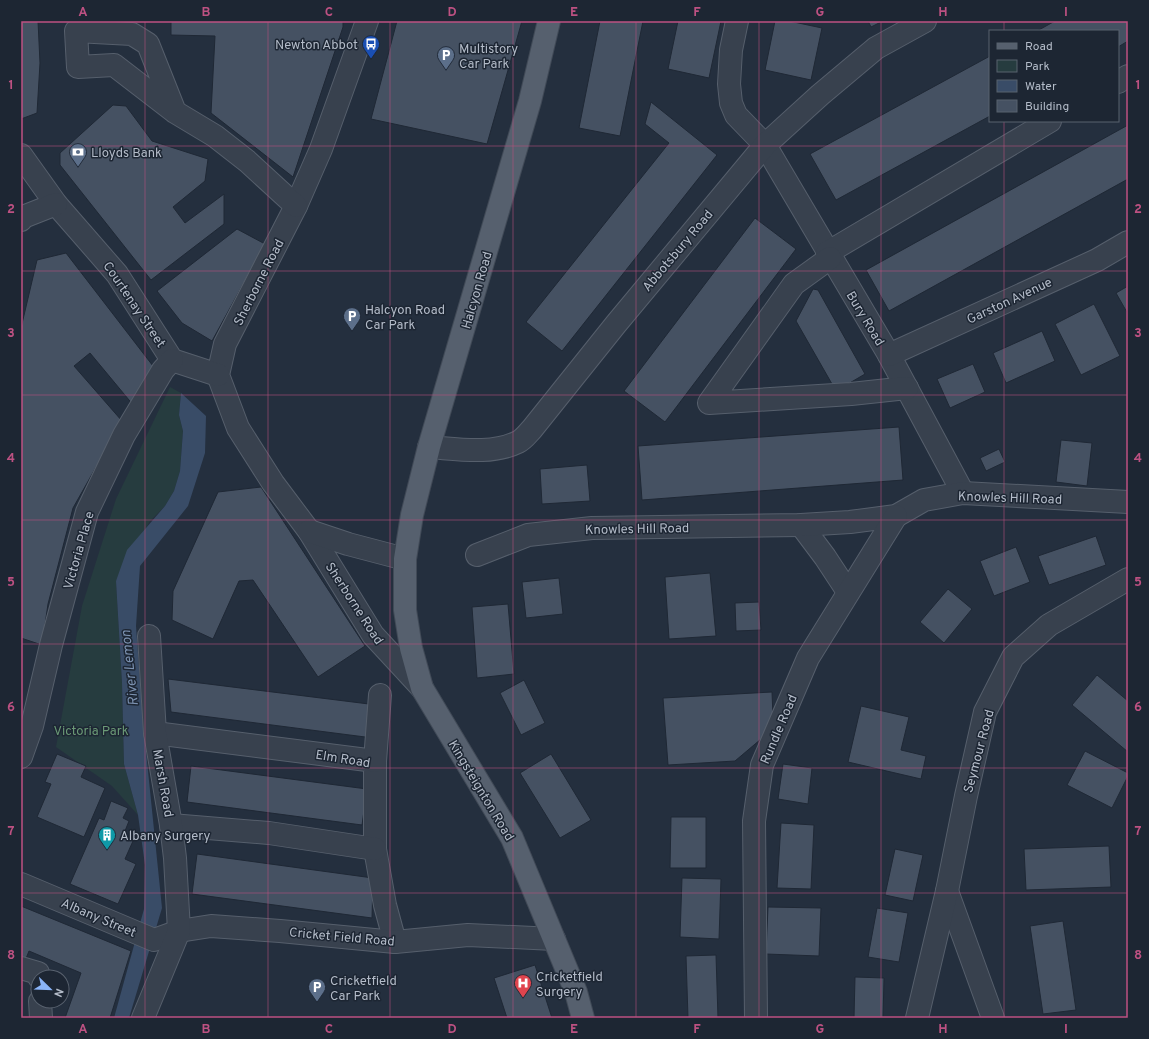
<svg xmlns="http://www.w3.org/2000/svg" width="1149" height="1039" font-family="Overpass,sans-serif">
<rect width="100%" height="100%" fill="#242f3e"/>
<path fill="#263c3f" d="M170,387L181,393L179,415L183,431L180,471L174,491L165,506L150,521L116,581L122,683L124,764L138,815L112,786L56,747L82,606L116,499Z"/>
<path fill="#394c67" d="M181,393L206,416L205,453L188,506L140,566L136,626L143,722L162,908L129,1018H114L144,909L145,865L138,815L124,764L122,683L116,581L127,550L165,506L174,491L180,471L183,431L179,415Z"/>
<g fill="#455162" stroke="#1f2835">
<path d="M21,21H38L40,63L37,113L21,119Z"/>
<path d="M171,21H343V27L293,177L211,113L215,36L171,35Z"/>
<path d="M397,21H522L487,144L371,119Z"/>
<path d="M600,21H643L620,136L579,128Z"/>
<path d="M678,21H721L709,78L668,69Z"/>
<path d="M775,21H789L822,28L811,80L765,70Z"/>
<path d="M868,21H883L871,27Z"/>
<path d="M1055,21H1128V41L1118,47V31H1037Z"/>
<path d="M990,56V116L836,200L810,154Z"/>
<path d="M651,102L717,155L562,351L526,322L669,143L645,124Z"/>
<path d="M113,105L126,106L152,141L208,159L205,181L173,207L185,223L224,194V224L151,280L60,165V153Z"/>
<path d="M1128,125V179L889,311L866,270Z"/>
<path d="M755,218L796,249L665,422L624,391Z"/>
<path d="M237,229L265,244L212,341L182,323L157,291Z"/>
<path d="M66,253L153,366L134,406L90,353L74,366L122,421L73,508L48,604L42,645L21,638V328L37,260Z"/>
<path d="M1128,286V314L1116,293Z"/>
<path d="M813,289L818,290L865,374L836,391L796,321Z"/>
<path d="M1094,304L1120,356L1081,375L1055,324Z"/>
<path d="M1042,331L1055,361L1006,383L993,353Z"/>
<path d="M973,364L985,392L950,408L937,379Z"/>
<path d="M899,427L903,480L642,500L638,446Z"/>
<path d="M1061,440L1092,443L1087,486L1056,482Z"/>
<path d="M999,449L1005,462L986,471L980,458Z"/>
<path d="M587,465L590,501L542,504L540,469Z"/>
<path d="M261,487L365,646L318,677L253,580L239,581L213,639L172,620L173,591L218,492Z"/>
<path d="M1096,536L1106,565L1049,585L1038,556Z"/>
<path d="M1016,547L1030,582L994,596L980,561Z"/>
<path d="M710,573L716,636L669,639L665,577Z"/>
<path d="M559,578L563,614L526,618L522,582Z"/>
<path d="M948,589L972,609L944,643L920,622Z"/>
<path d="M759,602L761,630L736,631L735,603Z"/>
<path d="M508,604L514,674L477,678L472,607Z"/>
<path d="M1097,675L1128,701V752L1072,705Z"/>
<path d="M168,679L377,705L373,738L171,712Z"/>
<path d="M524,680L545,723L521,735L500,693Z"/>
<path d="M772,692L773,717L767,734L735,761L668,765L663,698Z"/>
<path d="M861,706L909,717L901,750L926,756L921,779L848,762Z"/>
<path d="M1085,751L1128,773V776L1112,808L1067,785Z"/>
<path d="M57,754L86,766L81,777L105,788L84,837L37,817L51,784L45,782Z"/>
<path d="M551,754L591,820L560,838L520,773Z"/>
<path d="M783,764L812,768L808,804L778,799Z"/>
<path d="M191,766L367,789L362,825L187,802Z"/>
<path d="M111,801L128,808L123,818L129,821L123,836L133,841L125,859L136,864L118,904L70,884L99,818L104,820Z"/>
<path d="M671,817H706V868H670Z"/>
<path d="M781,823L814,825L811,889L777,888Z"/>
<path d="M1109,846L1111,887L1026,890L1024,849Z"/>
<path d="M895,849L923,855L913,901L885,895Z"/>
<path d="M197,854L373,878L372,918L192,894Z"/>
<path d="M682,878L721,879L719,939L680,937Z"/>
<path d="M21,906L131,951L110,1018H65L81,973L29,951L23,966L21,965Z"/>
<path d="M768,907L821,908L819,956L766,954Z"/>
<path d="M877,908L908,913L899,962L868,957Z"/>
<path d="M1063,921L1076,1010L1043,1014L1030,926Z"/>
<path d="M716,955L718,1018H688L686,956Z"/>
<path d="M535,965L552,1018H507L494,978Z"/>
<path d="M855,977L884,978L883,1018H854Z"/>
</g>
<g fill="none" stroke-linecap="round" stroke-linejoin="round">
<g stroke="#565f6c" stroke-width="24">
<g id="minor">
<path d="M367,21L321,149L296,206L225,344L218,375L238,428L273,483L309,531L373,635L422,688"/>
<path d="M737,21L731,50L729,84L731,103L736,115L765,145L889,355L963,493"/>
<path d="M1118,82L1128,76"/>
<path d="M175,112L148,44L132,34L76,31L78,67L114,65L175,112L215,136L247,161L296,206"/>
<path d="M21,155L56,204L117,274L172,360L218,375"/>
<path d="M21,220L23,217L56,204"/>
<path d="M827,253L1050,121"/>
<path d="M830,258L794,284L709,403L851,394L907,388"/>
<path d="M889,355L1097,260L1128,242"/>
<path d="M429,447C458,449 492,455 518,442C524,439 528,433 532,429L616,324L765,145L820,95L876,48L925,21"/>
<path d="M801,525L825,557L848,592"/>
<path d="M309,531L348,544L405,559"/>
<path d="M477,555L528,535L592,528L801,525L850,522L896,516L924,500L963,493L1128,502"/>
<path d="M155,733L375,761V849L385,905L395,942"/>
<path d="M21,757L32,726L51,645L87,512L124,435L163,370L172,360"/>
<path d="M375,761L380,695"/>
<path d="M171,825L269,833L375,849"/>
<path d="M21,884L154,940L179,931L211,926L280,931L395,942L468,935L554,939"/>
<path d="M947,891L993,1018"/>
<path d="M21,968L38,973L39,977"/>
<path d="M40,1001L41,1018"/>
<path d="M143,1018L179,931L175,858L171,825L155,733L149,636"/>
<path d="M756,1018L754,821L762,765L808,658L896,516"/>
<path d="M917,1018L947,891L966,796L985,712L1013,657L1049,625L1128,579"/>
</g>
</g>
<g stroke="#414a57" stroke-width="24">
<path id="major" d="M549,21L530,101L429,447L412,515L405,559V610L411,648L422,688L512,838L576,992L583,1018"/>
</g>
<use href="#minor" stroke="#38414e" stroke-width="22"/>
<use href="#major" stroke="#56606e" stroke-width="22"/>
</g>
<path fill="none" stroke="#bd5182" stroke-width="1" stroke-opacity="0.55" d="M145,21V1018M268,21V1018M390,21V1018M513,21V1018M636,21V1018M759,21V1018M881,21V1018M1004,21V31M1004,121V1018M21,146H1128M21,271H1128M21,395H1128M21,520H1128M21,644H1128M21,768H1128M21,893H1128"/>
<defs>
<g id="bus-pin" transform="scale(0.9)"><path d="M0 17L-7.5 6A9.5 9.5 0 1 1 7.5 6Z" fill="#1a4fb4" stroke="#1d2633"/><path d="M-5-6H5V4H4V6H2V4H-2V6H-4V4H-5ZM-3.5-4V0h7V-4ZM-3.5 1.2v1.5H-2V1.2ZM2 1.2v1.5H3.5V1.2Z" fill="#fff"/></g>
<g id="parking-pin" transform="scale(0.9)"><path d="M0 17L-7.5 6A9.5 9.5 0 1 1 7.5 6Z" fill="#5c6f8a" stroke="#1d2633"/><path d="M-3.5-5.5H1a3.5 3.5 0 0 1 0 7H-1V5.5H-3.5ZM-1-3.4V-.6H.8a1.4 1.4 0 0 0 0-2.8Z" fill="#fff"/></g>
<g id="bank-pin" transform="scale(0.9)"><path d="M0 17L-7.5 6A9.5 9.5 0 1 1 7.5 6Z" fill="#5c6f8a" stroke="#1d2633"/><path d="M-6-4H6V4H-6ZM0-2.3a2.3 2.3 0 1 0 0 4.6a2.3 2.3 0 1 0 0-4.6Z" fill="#fff"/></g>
<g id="building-pin" transform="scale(0.9)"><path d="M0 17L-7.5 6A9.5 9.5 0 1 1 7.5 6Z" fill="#0f9aa8" stroke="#1d2633"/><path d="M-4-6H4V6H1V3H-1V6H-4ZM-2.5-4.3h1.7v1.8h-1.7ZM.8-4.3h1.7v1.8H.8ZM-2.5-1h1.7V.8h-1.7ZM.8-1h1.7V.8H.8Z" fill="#fff"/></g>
<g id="hospital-pin" transform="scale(0.9)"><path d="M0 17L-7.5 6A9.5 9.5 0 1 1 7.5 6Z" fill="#e0444e" stroke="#1d2633"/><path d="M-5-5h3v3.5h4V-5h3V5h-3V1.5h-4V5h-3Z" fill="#fff"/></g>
</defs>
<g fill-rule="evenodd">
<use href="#bus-pin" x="371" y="44"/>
<use href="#parking-pin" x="446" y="55"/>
<use href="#bank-pin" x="78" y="152"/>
<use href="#parking-pin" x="352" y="316"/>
<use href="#building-pin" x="107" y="835"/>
<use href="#hospital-pin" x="523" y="983"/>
<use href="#parking-pin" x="317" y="987"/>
</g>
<g text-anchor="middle" stroke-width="3" stroke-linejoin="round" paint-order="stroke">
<g font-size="13" fill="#b4bcc9" stroke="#1d2633" text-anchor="start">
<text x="358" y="49" text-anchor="end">Newton Abbot</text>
<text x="459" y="53">Multistory<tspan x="459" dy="15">Car Park</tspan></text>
<text x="91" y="157">Lloyds Bank</text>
<text x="365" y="314">Halcyon Road<tspan x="365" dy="15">Car Park</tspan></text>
<text x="120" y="840">Albany Surgery</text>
<text x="536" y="981">Cricketfield<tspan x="536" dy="15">Surgery</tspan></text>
<text x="330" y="985">Cricketfield<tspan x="330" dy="15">Car Park</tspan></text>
</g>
<g font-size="13" fill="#b4bcc9" stroke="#1d2633">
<text transform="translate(677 250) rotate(-50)" y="5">Abbotsbury Road</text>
<text transform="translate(258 282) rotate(-63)" y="5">Sherborne Road</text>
<text transform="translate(476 290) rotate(-74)" y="5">Halcyon Road</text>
<text transform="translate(1009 300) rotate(-25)" y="5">Garston Avenue</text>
<text transform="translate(135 304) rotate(56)" y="5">Courtenay Street</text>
<text transform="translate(866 318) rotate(59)" y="5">Bury Road</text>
<text transform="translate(1010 497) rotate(2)" y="5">Knowles Hill Road</text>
<text transform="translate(637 528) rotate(-1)" y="5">Knowles Hill Road</text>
<text transform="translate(78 550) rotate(-74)" y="5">Victoria Place</text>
<text transform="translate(355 603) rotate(57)" y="5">Sherborne Road</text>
<text transform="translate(778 729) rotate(-67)" y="5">Rundle Road</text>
<text transform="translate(978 751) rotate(-75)" y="5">Seymour Road</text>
<text transform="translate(343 758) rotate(9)" y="5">Elm Road</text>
<text transform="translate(164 783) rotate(80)" y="5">Marsh Road</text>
<text transform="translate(482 790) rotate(59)" y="5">Kingsteignton Road</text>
<text transform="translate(99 917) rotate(23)" y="5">Albany Street</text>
<text transform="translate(342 936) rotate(5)" y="5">Cricket Field Road</text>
</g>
<g font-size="13" fill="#6b9a76" stroke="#1d2633">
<text x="91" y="735">Victoria Park</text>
</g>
<g font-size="14" font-style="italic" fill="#7c92b1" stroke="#1d2633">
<text transform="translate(129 668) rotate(-96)" y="5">River Lemon</text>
</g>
</g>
<rect width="1149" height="1039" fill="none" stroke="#1d2633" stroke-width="44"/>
<rect x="989" y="30" width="130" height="92" fill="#1d2633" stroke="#59626f"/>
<rect x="997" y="43" width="20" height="6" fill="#56606e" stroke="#59626f"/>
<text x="1025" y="50" font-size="12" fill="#b4bcc9">Road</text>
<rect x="997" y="60" width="20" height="12" fill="#263c3f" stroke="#59626f"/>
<text x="1025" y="70" font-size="12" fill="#b4bcc9">Park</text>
<rect x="997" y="80" width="20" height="12" fill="#394c67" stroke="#59626f"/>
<text x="1025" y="90" font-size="12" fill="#b4bcc9">Water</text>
<rect x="997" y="100" width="20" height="12" fill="#455162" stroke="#59626f"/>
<text x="1025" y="110" font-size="12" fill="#b4bcc9">Building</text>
<g transform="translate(50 989) rotate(113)"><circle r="19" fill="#1d2633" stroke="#59626f"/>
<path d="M0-3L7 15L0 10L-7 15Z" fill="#8ab4f8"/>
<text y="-6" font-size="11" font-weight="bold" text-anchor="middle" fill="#b4bcc9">N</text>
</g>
<rect x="22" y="22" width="1105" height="995" fill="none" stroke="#bd5182" stroke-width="1.5"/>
<g font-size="13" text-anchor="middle" font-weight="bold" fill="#bd5182">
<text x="83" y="16">A</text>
<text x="206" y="16">B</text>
<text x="329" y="16">C</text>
<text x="452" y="16">D</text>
<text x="574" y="16">E</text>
<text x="697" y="16">F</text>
<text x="820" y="16">G</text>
<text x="943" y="16">H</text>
<text x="1066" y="16">I</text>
<text x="11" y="89">1</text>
<text x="1138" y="89">1</text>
<text x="11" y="213">2</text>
<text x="1138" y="213">2</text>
<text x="11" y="337">3</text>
<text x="1138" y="337">3</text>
<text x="11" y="462">4</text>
<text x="1138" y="462">4</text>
<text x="11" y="586">5</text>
<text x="1138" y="586">5</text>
<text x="11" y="711">6</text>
<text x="1138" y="711">6</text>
<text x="11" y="835">7</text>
<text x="1138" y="835">7</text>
<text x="11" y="959">8</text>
<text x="1138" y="959">8</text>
<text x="83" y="1033">A</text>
<text x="206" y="1033">B</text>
<text x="329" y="1033">C</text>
<text x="452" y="1033">D</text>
<text x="574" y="1033">E</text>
<text x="697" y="1033">F</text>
<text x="820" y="1033">G</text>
<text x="943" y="1033">H</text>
<text x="1066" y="1033">I</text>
</g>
</svg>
